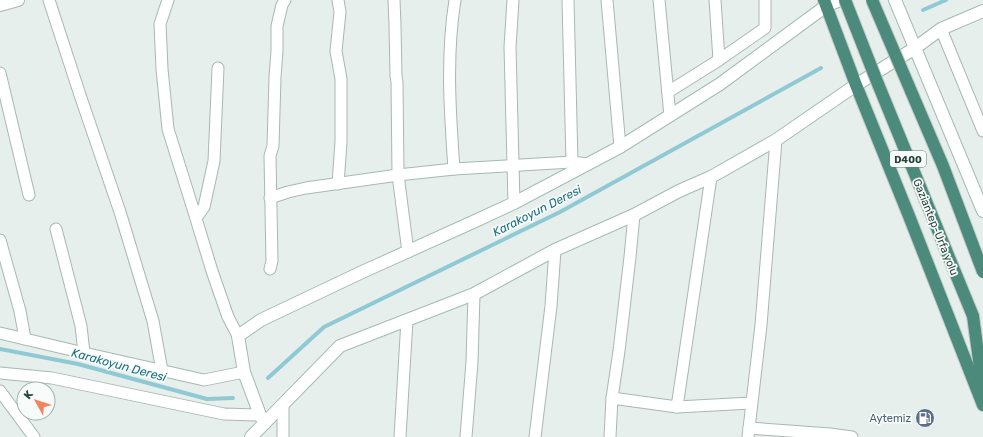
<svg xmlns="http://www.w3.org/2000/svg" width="983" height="437" font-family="Rubik,sans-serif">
<rect width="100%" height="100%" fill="#e6efeb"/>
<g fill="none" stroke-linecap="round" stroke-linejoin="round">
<g stroke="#8ec9d4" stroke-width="4">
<path d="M923,10L946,0"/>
<path d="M0,349L78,364L207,399L233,398"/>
<path d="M268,378L324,327L560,212L821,68"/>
</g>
<g stroke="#a8b8b2" stroke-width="13">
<g id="minor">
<path d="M49,0L80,95L120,212L153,321L162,371"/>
<path d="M168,0L160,24L162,69L168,129L194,212L212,271L228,317L238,336"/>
<path d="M338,0L340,12L336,51L341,79V142L338,184"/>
<path d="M394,0L395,25L396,76L397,82L398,175L408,252"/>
<path d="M513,0L510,47L514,203"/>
<path d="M568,0L572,162"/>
<path d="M607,0L620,147"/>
<path d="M659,0L670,116"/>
<path d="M715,0L719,60"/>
<path d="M941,29L983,131"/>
<path d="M0,73L29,195"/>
<path d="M668,92L719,60L765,28V0"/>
<path d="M454,169C450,113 446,56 455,0"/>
<path d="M270,198L288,192L306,188L398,175L454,169L572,162L587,164"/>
<path d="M196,218L204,207L214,161L218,68"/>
<path d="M56,229L81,326L84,353"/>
<path d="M0,240L20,311L25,339"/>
<path d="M270,269L272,261L270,156L273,146L275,77L277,51V26L282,5L285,0"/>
<path d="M0,333L84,353L204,380L244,372"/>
<path d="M0,373L52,378L224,414L260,415"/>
<path d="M0,391L34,437"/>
<path d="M612,398L677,407L711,177"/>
<path d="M283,405V437"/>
<path d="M677,407L751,403"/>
<path d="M749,428L830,434L852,437"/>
<path d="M400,437L407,320"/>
<path d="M466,437L472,362L474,294"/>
<path d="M535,437L551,306L555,250"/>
<path d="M610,437L612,398L619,351L630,257L634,215"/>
<path d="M748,437L761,325L776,140"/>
</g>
</g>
<g stroke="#a8b8b2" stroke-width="14">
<path id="tertiary" d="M0,5L18,0"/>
</g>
<g stroke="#a4bbb3" stroke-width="14">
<g id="secondary">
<path d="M895,0L983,211"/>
<path d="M265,423L260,415L244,372L238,336L261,320L360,273L473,222L514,203L620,147L720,84L826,6L840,0"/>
<path d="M251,437L340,346L474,294L555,250L634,215L679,191L711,177L776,140L856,85L915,48L941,29L983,11"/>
</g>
</g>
<g stroke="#c2cac8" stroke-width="14">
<g id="trunk">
<path d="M824,0L856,85L909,216L983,405"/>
<path d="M973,316L983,390"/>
</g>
</g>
<use href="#minor" stroke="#fff" stroke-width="11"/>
<use href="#tertiary" stroke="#fff" stroke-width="12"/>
<use href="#secondary" stroke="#fff" stroke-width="12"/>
<use href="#trunk" stroke="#4c8a7c" stroke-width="12"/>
<g stroke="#c2cac8" stroke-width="14" stroke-linecap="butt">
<g id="trunk-bridge">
<path d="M845,0L876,79L973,316"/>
<path d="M872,0L943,166L983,272"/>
</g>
</g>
<use href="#trunk-bridge" stroke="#4c8a7c" stroke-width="12"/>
</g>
<defs>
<g id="fuel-disc" transform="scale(1)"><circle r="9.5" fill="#5c6f8a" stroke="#f7fbf9"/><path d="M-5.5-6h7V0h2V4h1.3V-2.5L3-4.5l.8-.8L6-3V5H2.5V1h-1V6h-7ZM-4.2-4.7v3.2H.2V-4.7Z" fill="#fff"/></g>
</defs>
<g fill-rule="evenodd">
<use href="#fuel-disc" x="925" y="418"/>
</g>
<g text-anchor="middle" stroke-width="3.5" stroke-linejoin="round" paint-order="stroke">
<rect fill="#f7fbf9" stroke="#637a73" stroke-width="1" x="890" y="151" width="36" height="16" rx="3"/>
<g font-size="10" font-weight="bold" fill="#24423a">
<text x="908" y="163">D400</text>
</g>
<g font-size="11" fill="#24423a" stroke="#f7fbf9">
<text transform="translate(936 227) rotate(68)" y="4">Gaziantep-Urfa yolu</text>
</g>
<g font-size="11" fill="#4e5e75" stroke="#f7fbf9" text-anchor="end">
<text x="911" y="422">Aytemiz</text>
</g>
<g font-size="12" font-style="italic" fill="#1c6f80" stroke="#f7fbf9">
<text transform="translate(537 211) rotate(-27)" y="4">Karakoyun Deresi</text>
<text transform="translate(119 365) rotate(15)" y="4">Karakoyun Deresi</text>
</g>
</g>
<g transform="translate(36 401) rotate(309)"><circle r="19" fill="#f7fbf9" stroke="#a3b1ad"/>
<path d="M0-3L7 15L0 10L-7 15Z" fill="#f4845f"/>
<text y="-6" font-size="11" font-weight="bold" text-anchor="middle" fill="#24423a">K</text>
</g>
</svg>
